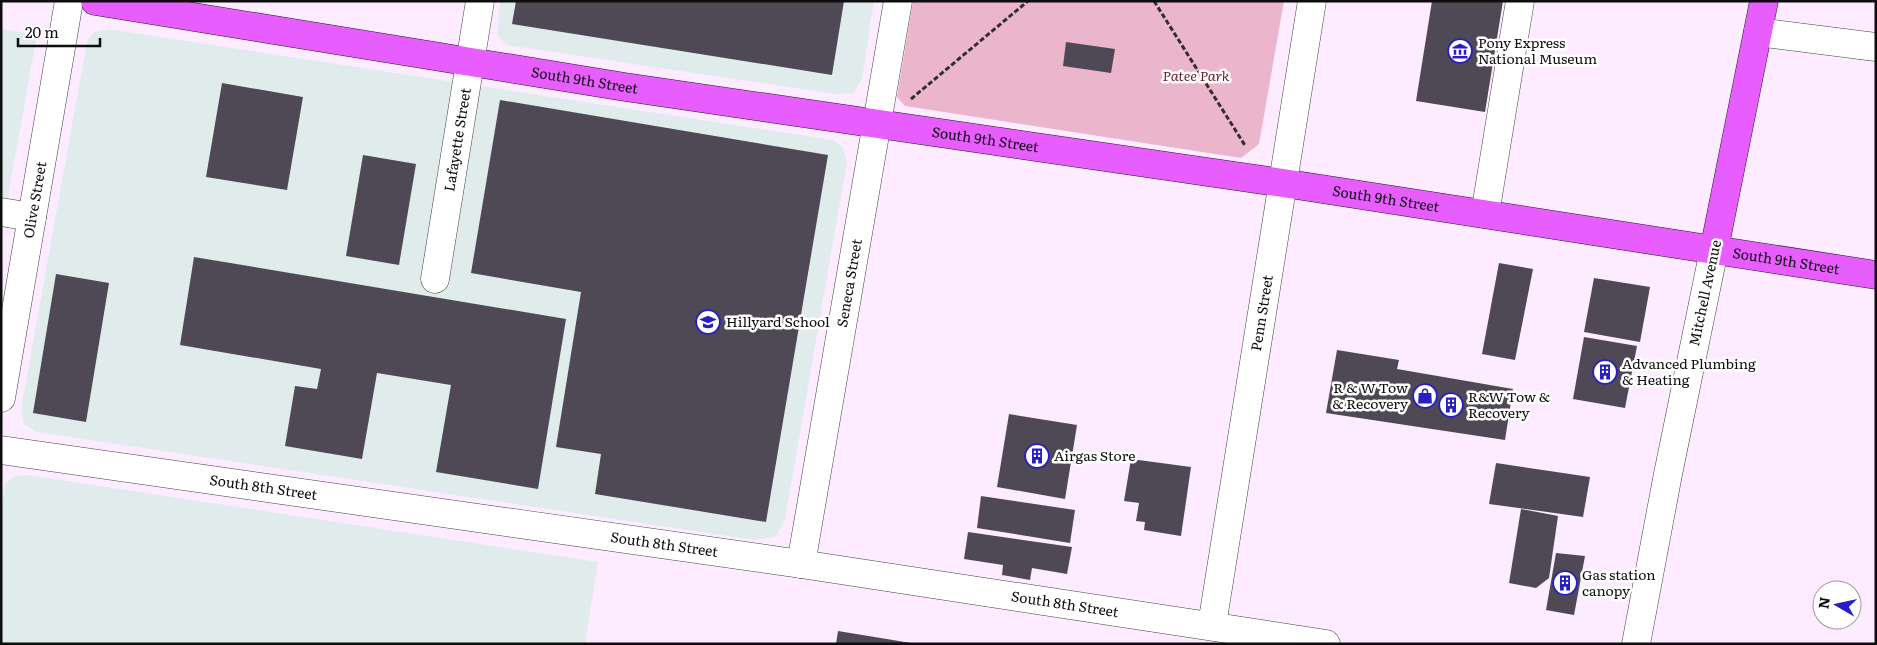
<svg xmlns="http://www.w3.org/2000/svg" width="1877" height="645" font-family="Literata,serif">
<rect width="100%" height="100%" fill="#fdecff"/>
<g fill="#e0ecec">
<path d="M500,1H874L862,79L853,93L835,94L506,45L497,34Z"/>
<path d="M1,29L37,35L1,236Z"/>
<path d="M109,29L833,140L843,148L847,162L785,520L775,537L754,540L36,432L24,424L21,409L87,41L94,32Z"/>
<path d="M28,475L598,562L585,644H1V509L5,484L14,476Z"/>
</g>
<path fill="#ebb5cb" d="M913,1H1284L1259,144L1241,158L905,106L897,97Z"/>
<g fill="#4f4956">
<path d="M516,1H844L832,75L512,24Z"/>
<path d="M1432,1H1503L1485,112L1416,101Z"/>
<path d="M1066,42L1115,49L1111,73L1063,66Z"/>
<path d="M222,83L303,97L287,190L206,177Z"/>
<path d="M500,100L828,155L766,522L595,494L601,454L556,447L581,292L471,273Z"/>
<path d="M363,155L416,164L399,265L346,256Z"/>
<path d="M194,257L566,319L538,489L436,472L451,385L377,373L362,459L285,446L295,386L317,389L321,369L180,345Z"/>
<path d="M1499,263L1533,269L1515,360L1482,354Z"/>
<path d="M56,274L109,283L86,422L33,413Z"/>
<path d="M1594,278L1650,287L1640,342L1584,332Z"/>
<path d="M1584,337L1637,346L1625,408L1573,399Z"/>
<path d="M1337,350L1399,360L1397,369L1513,389L1505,440L1326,413Z"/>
<path d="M1009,414L1077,425L1065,499L997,487Z"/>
<path d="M1131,459L1191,467L1181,536L1144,530L1145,522L1136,521L1139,503L1124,501Z"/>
<path d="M1496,463L1590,477L1583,517L1489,504Z"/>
<path d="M981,496L1075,510L1070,543L977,528Z"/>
<path d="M1521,509L1558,516L1549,578L1536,588L1509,583Z"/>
<path d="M968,532L1072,547L1067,574L1032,568L1030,580L1002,575L1003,565L964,559Z"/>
<path d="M1556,553L1585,556L1574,615L1546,610Z"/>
<path d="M838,631L911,643V644H836Z"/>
</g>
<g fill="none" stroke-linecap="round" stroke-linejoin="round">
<g stroke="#404040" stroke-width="29">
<g id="minor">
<path d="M1758,32L1876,47"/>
<path d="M1,212L32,217"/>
<path d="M1485,214L1520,1"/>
<path id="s1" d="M435,279L480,1"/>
<path id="s2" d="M1,398L69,1"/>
<path id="s3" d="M1,450L801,564L1326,644"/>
<path id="s4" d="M801,564L898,1"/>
<path id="s5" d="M1212,625L1312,1"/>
<path d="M1636,644L1668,474L1714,250"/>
</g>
</g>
<g stroke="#1e1e1e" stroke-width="29">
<g id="major">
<path id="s6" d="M95,1L625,87L1283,183L1876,275"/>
<path d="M1714,250L1764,1"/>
</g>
</g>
<g stroke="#2f2f2f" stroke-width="3" stroke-dasharray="5 2.5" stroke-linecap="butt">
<path d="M1154,1L1246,147"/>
<path d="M911,99L1028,1"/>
</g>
<use href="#minor" stroke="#fff" stroke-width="28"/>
<use href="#major" stroke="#e75dfe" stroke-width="28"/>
</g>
<defs>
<g id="museum-ring" transform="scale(1.25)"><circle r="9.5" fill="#fff" stroke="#271fc3" stroke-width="1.5"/><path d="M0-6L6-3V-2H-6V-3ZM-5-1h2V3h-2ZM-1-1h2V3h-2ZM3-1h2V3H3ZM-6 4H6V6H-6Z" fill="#271fc3"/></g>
<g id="school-ring" transform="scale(1.25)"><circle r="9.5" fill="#fff" stroke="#271fc3" stroke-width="1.5"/><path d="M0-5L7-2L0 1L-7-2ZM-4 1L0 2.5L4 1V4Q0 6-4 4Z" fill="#271fc3"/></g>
<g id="building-ring" transform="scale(1.25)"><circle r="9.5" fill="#fff" stroke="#271fc3" stroke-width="1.5"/><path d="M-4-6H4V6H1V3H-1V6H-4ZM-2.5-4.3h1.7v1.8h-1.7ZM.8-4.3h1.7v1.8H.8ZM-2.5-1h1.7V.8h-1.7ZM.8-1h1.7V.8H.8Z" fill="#271fc3"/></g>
<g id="shop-ring" transform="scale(1.25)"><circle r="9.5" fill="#fff" stroke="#271fc3" stroke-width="1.5"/><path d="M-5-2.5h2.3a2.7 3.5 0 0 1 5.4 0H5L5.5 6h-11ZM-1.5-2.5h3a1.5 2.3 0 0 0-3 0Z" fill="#271fc3"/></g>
</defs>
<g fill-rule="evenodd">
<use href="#museum-ring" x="1460" y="51"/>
<use href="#school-ring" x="708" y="322"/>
<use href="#building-ring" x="1605" y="372"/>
<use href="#shop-ring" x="1425" y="396"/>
<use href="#building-ring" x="1451" y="405"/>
<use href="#building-ring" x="1037" y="456"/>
<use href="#building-ring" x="1565" y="583"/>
</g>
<g text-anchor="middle" stroke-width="5" stroke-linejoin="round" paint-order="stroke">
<g font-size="14" fill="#0d0d0d" stroke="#fff" text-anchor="start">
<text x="1478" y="48">Pony Express<tspan x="1478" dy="16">National Museum</tspan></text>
<text x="726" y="327">Hillyard School</text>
<text x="1622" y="369">Advanced Plumbing<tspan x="1622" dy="16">&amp; Heating</tspan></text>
<text x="1408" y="393" text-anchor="end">R &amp; W Tow<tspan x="1408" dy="16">&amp; Recovery</tspan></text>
<text x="1468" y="402">R&amp;W Tow &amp;<tspan x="1468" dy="16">Recovery</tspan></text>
<text x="1054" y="461">Airgas Store</text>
<text x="1582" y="580">Gas station<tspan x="1582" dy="16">canopy</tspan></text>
</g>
<g font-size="14" font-style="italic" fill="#671a23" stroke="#fff">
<text x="1196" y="81">Patee Park</text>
</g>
<g font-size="14" fill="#0d0d0d" stroke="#fff">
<text dy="5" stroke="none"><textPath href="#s6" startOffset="496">South 9th Street</textPath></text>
<text dy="5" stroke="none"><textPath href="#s1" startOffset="141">Lafayette Street</textPath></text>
<text dy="5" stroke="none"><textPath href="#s6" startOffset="901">South 9th Street</textPath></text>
<text dy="5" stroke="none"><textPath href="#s2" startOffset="201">Olive Street</textPath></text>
<text dy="5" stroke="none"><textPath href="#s6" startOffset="1306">South 9th Street</textPath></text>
<text dy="5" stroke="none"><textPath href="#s6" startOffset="1711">South 9th Street</textPath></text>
<text dy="5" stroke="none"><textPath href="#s4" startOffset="285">Seneca Street</textPath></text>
<text transform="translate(1705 293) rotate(-78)" y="5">Mitchell Avenue</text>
<text dy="5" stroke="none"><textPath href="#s5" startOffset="316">Penn Street</textPath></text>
<text dy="5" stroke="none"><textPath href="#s3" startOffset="265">South 8th Street</textPath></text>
<text dy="5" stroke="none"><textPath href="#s3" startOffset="670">South 8th Street</textPath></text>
<text dy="5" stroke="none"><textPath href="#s3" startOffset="1075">South 8th Street</textPath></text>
</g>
</g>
<rect width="1877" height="645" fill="none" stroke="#0d0d0d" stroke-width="5"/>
<g transform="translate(1837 605) rotate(279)"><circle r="24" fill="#ffffff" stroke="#9e9e9e"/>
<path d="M0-4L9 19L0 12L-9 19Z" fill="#271fc3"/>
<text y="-8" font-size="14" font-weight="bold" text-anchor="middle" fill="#0d0d0d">N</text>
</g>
<path d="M18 38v8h82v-8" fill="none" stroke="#0d0d0d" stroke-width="2.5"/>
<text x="25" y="38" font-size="15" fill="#0d0d0d" stroke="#ffffff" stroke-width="4" paint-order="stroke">20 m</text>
</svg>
